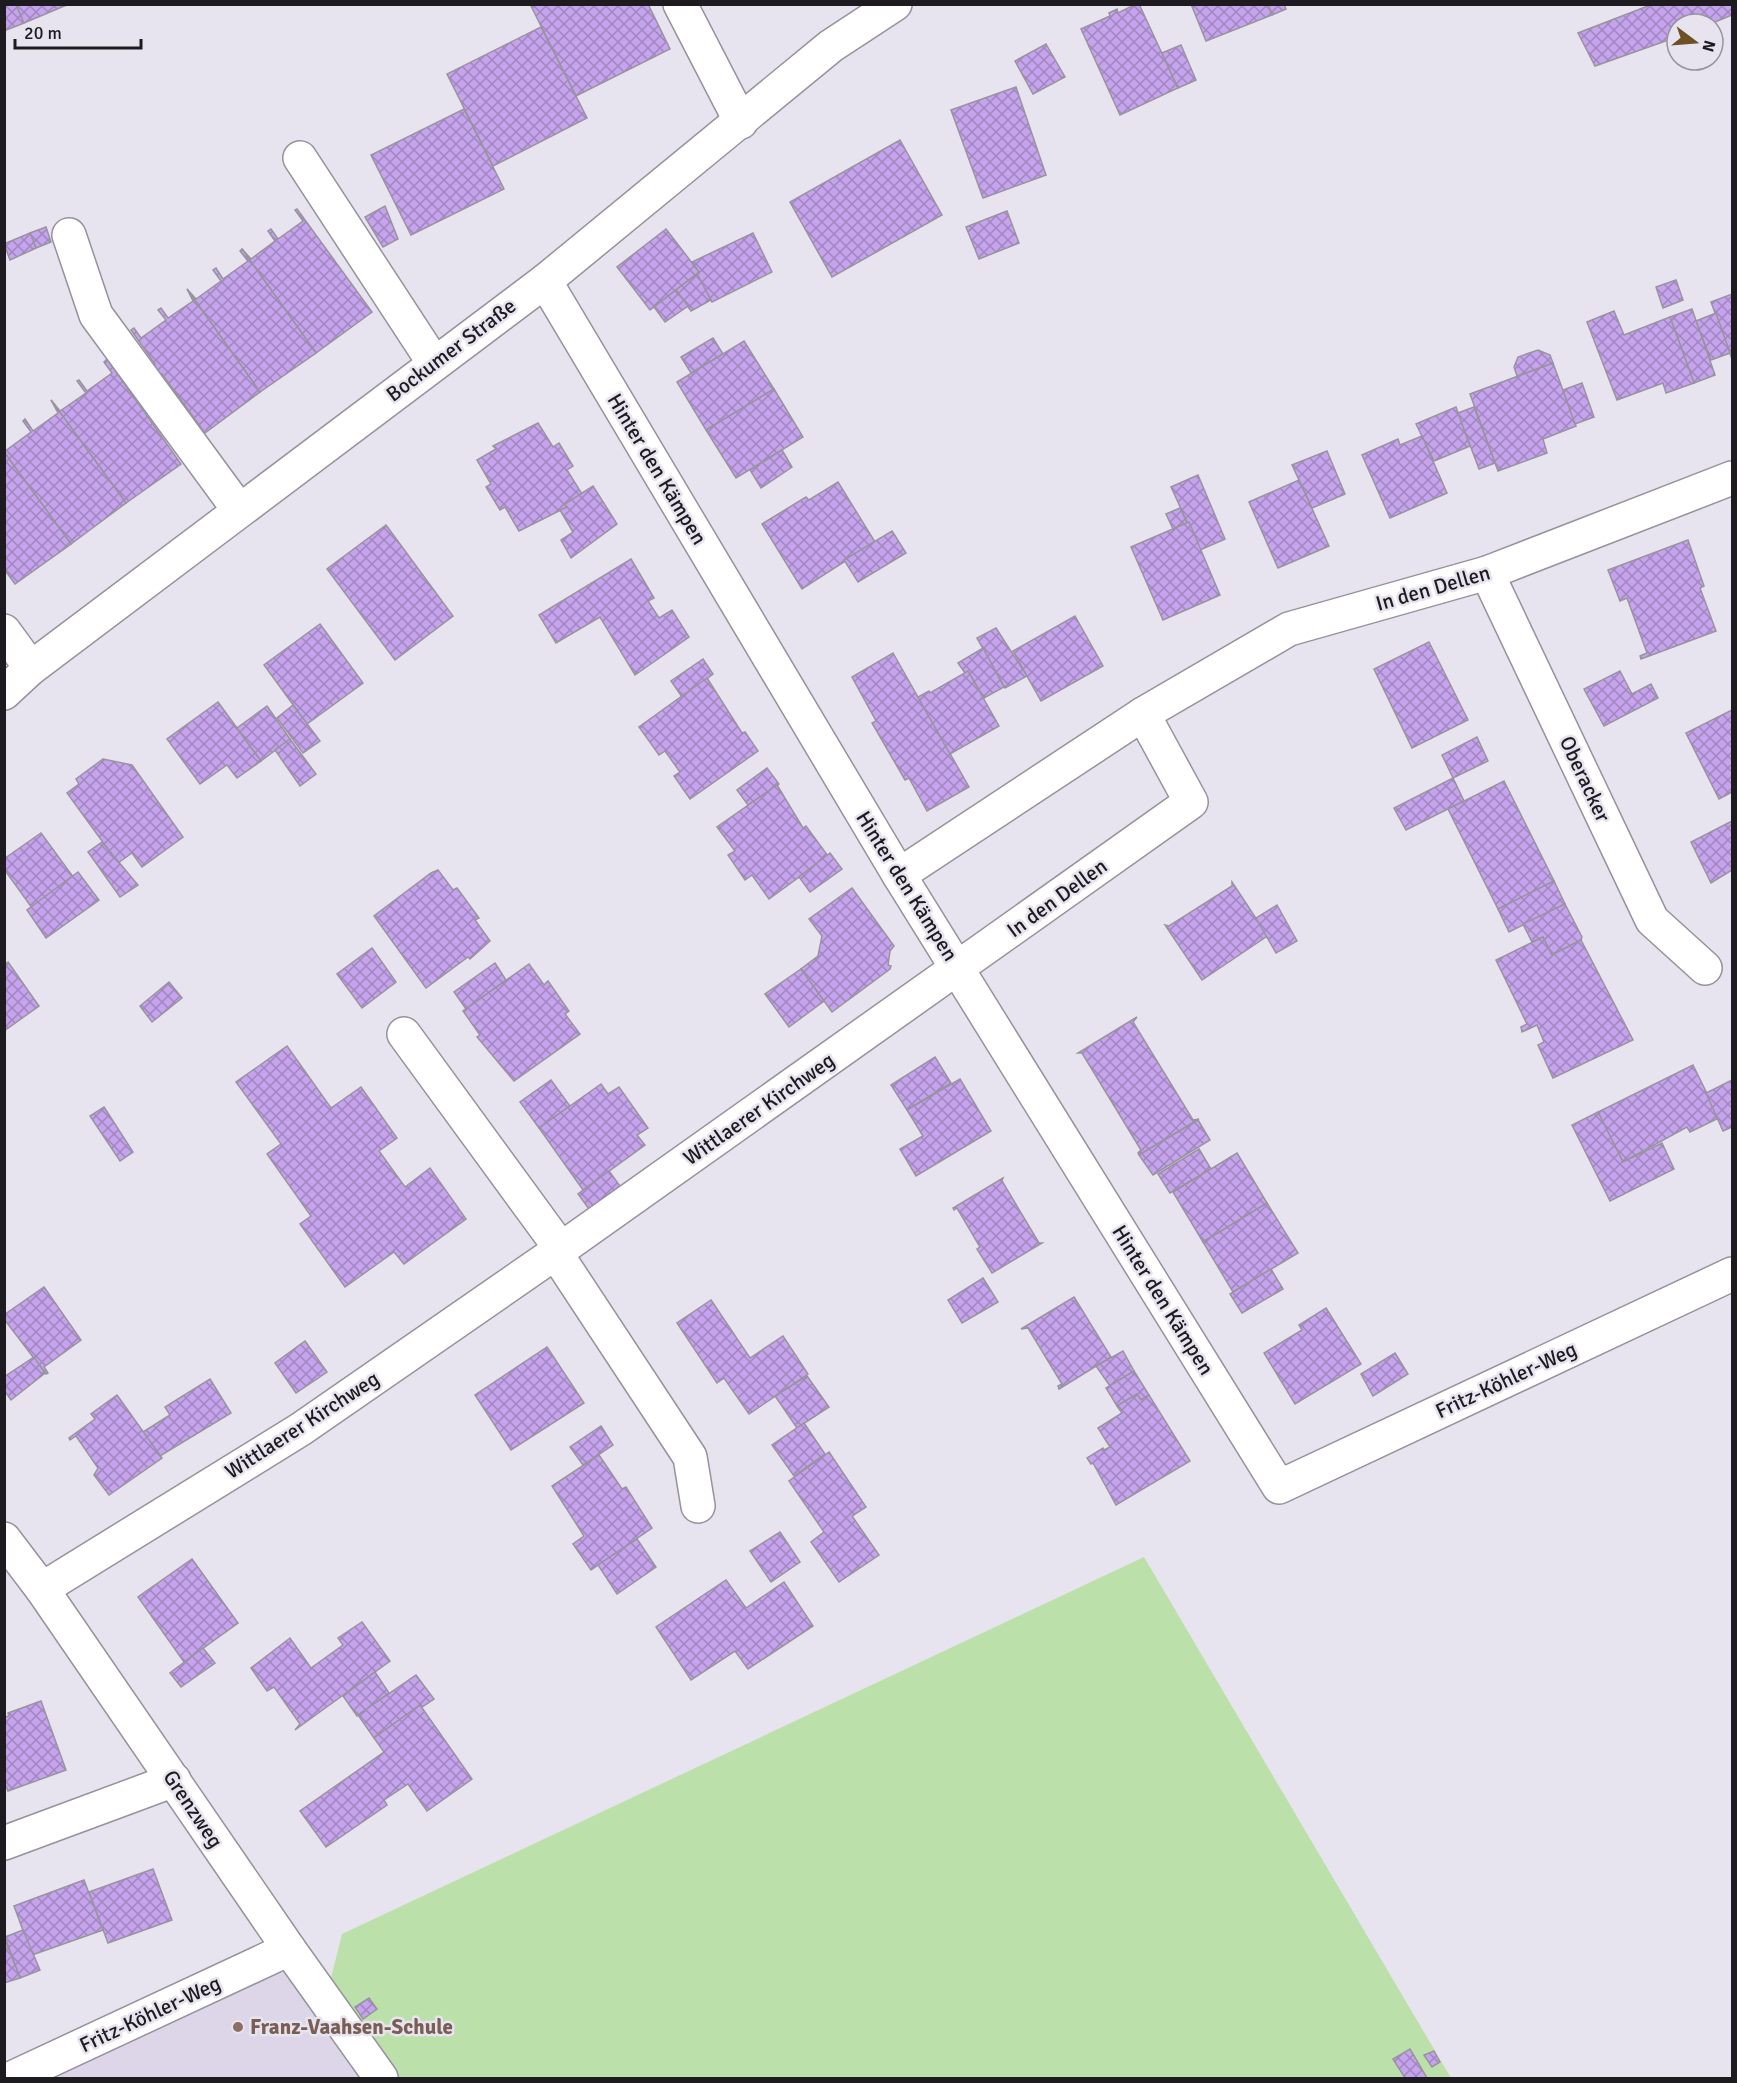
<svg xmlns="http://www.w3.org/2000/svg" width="1737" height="2083" font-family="Signika,sans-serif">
<defs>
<pattern id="building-cross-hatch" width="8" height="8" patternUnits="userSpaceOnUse" patternTransform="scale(1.5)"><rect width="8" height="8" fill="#c6a4ed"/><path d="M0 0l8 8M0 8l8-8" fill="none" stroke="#a085bf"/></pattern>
</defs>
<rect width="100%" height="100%" fill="#e8e4ef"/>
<path fill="#ddd6e8" d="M268,1970L292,1975L367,2078H37Z"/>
<path fill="#bce0aa" d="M1144,1557L1451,2078H388L327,1994L342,1934Z"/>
<g fill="url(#building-cross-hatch)" stroke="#98949e" stroke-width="1.5">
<path d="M4,4H16L24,23L4,31Z"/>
<path d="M16,4H69L24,23Z"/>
<path d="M530,4H648L670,49L576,96Z"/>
<path d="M1136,4H1139L1178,88L1120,115L1081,29L1110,16L1109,13L1117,9L1118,13Z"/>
<path d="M1191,4H1268L1272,15L1206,41Z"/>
<path d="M1268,4H1284L1286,9L1272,15Z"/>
<path d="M1653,4H1732V15L1710,24H1677V37L1595,66L1578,33Z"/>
<path d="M541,27L587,118L493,166L447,74Z"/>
<path d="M1046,44L1065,77L1033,94L1015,61Z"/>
<path d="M1181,45L1196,80L1178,88L1162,53Z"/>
<path d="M1016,87L1046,175L983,198L951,110Z"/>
<path d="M464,109L504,189L411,235L371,155Z"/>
<path d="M900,140L942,215L832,277L790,202Z"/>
<path d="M385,206L398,239L383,247L365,217Z"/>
<path d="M297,209L372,312L316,353L242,249L251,259L275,241L268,231L271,229L278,239L303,221L295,210Z"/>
<path d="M1007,211L1019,243L979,259L966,227Z"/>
<path d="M46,227L51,242L36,248L30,233Z"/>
<path d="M666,229L699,272L650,310L617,267Z"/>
<path d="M30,233L36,248L10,260L4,244Z"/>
<path d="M753,233L772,272L712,302L697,274L699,272L692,262Z"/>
<path d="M242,249L316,353L260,392L187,289L196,299L221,281L213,270L216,268L223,279L248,261L240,251Z"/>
<path d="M697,274L711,300L691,311L676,290Z"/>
<path d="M1676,280L1683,300L1663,308L1656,287Z"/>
<path d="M187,289L260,392L205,433L162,374L159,377L151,367L155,364L131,330L134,328L141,338L166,320L158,310L161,308L168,318L193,301Z"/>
<path d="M676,290L688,306L665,322L654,307Z"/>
<path d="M1732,294V359L1711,302Z"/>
<path d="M1692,309L1715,375L1694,383L1670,317Z"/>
<path d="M1614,311L1624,335L1670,317L1694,383L1666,393L1663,383L1617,400L1587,322Z"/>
<path d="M1716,313L1730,353L1711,360L1696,321Z"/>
<path d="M713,338L723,354L691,373L681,357Z"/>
<path d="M744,341L774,389L706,430L677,382Z"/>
<path d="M1538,350L1550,355L1553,363L1517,376L1514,367L1518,357Z"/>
<path d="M107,359L181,464L126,503L51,400L60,411L86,393L77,381L79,380L87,391L112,373L104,362Z"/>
<path d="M1553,363L1576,426L1543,439L1547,453L1498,471L1470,394Z"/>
<path d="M1582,383L1594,417L1575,424L1563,390Z"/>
<path d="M774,389L803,437L736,478L706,430Z"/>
<path d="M51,400L126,503L71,544L4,452L31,432L23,421L25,419L33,431L58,413Z"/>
<path d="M1456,407L1470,446L1434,461L1416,424Z"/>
<path d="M1474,407L1495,463L1479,469L1458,413Z"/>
<path d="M538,423L553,447L559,443L573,466L567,470L582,494L565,504L567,507L519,531L505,507L500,510L486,487L491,484L477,460L496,449L493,446Z"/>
<path d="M1422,436L1447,493L1390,518L1362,455L1398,439L1400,445Z"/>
<path d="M782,450L792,467L761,488L750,470Z"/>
<path d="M1327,451L1345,494L1312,508L1292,465Z"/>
<path d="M4,452L71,544L15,584L4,569Z"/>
<path d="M1198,475L1225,539L1200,550L1171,487Z"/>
<path d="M1299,480L1329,546L1278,568L1249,502Z"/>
<path d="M838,482L875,542L802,589L762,524L806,497L809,500Z"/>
<path d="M593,486L617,524L571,558L561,540L573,532L560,510L567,507L565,504Z"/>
<path d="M1180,508L1187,523L1173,529L1166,514Z"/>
<path d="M1189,522L1220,595L1163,620L1131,547Z"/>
<path d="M386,525L453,616L395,660L327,569Z"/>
<path d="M892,531L906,553L858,582L844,560Z"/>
<path d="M1688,540L1704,586L1700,588L1716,631L1641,659L1640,656L1647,653L1627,598L1620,601L1608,570Z"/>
<path d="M631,559L654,598L648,601L659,618L672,610L689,637L635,675L600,617L556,643L539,615Z"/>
<path d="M1075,616L1103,666L1041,701L1013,651Z"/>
<path d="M320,624L363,683L307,724L264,665Z"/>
<path d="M996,628L1027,676L1005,688L977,638Z"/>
<path d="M1429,642L1468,720L1412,748L1374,669Z"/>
<path d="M983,648L1004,687L984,698L968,671L965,673L958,663Z"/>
<path d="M893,653L969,787L927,811L909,778L905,780L872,723L876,721L852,677Z"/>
<path d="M703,659L713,674L682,697L671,681Z"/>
<path d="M968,671L999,726L950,754L918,697L929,691L930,693Z"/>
<path d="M1620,671L1632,694L1651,684L1658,698L1604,726L1584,689Z"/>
<path d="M707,678L742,733L745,732L758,751L690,799L674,776L680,772L665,751L659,755L639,727Z"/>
<path d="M218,702L261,761L237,778L227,765L200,784L167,739Z"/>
<path d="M293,705L320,741L303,753L277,718Z"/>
<path d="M267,706L290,739L261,761L237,728Z"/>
<path d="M1732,710V792L1719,799L1686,733Z"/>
<path d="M1477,737L1488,761L1453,778L1442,755Z"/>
<path d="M290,739L316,774L300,786L275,750Z"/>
<path d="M103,759L132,765L183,837L142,867L132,853L118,863L67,793L79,784L76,779Z"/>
<path d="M767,768L779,784L748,805L737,790Z"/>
<path d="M1453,778L1464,801L1406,830L1394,808Z"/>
<path d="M1504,781L1554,881L1498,909L1448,809Z"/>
<path d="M777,785L803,828L806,826L828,856L769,899L752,875L745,880L728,855L735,851L717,827Z"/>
<path d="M1732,821V870L1711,883L1691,842Z"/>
<path d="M41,833L74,878L32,908L4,869V859Z"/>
<path d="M102,842L138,885L120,897L88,852Z"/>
<path d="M830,853L842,869L810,892L799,877Z"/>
<path d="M438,870L453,890L457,888L479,918L475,920L490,941L470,959L468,957L426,988L374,916L431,873Z"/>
<path d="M78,872L99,900L46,938L27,910Z"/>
<path d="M1554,881L1565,904L1509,932L1498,909Z"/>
<path d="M1232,882L1269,938L1266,937L1202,980L1165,925L1169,926L1232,886Z"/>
<path d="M852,888L894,946L890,951L888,965L891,966L890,969L832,1012L801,969L818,956L822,936L809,919Z"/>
<path d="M1565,904L1582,937L1581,940L1552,955L1543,937L1532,942L1523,924Z"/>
<path d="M1277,905L1297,941L1276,953L1256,918Z"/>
<path d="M1543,937L1552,955L1581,940L1633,1040L1553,1078L1538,1045L1544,1042L1537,1025L1522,1032L1521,1027L1527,1024L1496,960Z"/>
<path d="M372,948L396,982L362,1008L337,974Z"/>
<path d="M8,962L39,1006L4,1031V965Z"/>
<path d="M495,963L506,980L466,1009L454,992Z"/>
<path d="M529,964L544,985L548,981L569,1011L565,1014L580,1034L514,1081L477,1037L480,1035L463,1011Z"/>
<path d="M801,969L824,1001L789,1027L765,994Z"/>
<path d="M169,982L182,998L152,1022L140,1006Z"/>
<path d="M1137,1017L1133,1022L1193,1120L1199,1119L1139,1155L1138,1153L1141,1150L1082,1053H1078Z"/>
<path d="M287,1046L331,1108L361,1087L397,1138L379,1151L405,1187L430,1168L466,1219L404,1264L394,1252L345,1287L300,1224L311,1216L267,1154L281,1144L236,1082Z"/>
<path d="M935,1057L951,1083L907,1110L891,1085Z"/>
<path d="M1693,1065L1719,1118L1690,1132L1687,1127L1623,1162L1598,1112Z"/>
<path d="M960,1079L991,1131L916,1176L900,1149L923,1136L907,1110Z"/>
<path d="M551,1080L570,1106L539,1128L520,1102Z"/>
<path d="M1732,1080V1127L1723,1131L1706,1093Z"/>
<path d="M601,1084L608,1094L619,1087L648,1128L637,1135L645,1145L583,1190L539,1128Z"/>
<path d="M104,1107L133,1152L120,1161L90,1116Z"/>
<path d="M1598,1112L1623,1162L1662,1143L1674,1169L1610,1201L1572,1125Z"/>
<path d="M1198,1120L1210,1140L1153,1175L1139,1155Z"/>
<path d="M1199,1149L1211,1169L1170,1193L1158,1174Z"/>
<path d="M1237,1153L1267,1203L1203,1242L1173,1192Z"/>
<path d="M609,1171L620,1186L589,1209L578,1194Z"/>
<path d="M1003,1178L1002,1181L1039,1243H1042L992,1273L977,1249L980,1247L957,1208L954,1210L953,1208Z"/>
<path d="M1267,1203L1298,1253L1233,1292L1203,1242Z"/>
<path d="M1271,1269L1283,1289L1242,1313L1230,1294Z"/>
<path d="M983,1278L998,1302L962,1323L948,1300Z"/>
<path d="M44,1287L81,1340L44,1367L48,1373L46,1374L4,1319V1315Z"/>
<path d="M1074,1297L1111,1357L1059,1389L1058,1386L1062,1384L1028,1328L1021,1329Z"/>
<path d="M711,1300L750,1358L783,1336L808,1374L749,1414L724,1378L717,1383L677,1323Z"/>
<path d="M1326,1308L1361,1364L1295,1404L1264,1353L1302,1330L1299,1325Z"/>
<path d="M305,1341L327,1372L296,1393L275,1363Z"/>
<path d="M547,1347L584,1403L511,1450L475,1395Z"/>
<path d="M1123,1351L1134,1371L1110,1386L1096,1366Z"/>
<path d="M1395,1353L1408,1374L1373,1396L1361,1374Z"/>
<path d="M34,1357L45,1373L11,1400L4,1390V1377Z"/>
<path d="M1134,1371L1149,1395L1141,1400L1137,1394L1117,1406L1106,1388Z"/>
<path d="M807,1376L829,1407L797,1428L775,1396Z"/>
<path d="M210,1379L231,1413L160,1456L143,1432L170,1415L165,1407Z"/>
<path d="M1137,1394L1141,1400L1149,1395L1190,1461L1116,1505L1093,1463L1091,1464L1087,1458L1103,1448L1104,1450L1110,1447L1098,1428L1122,1413L1117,1406Z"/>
<path d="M117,1395L162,1458L109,1495L94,1475L98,1468L76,1436L70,1440L69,1438L95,1419L91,1414Z"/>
<path d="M804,1423L825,1454L794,1476L772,1445Z"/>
<path d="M601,1426L613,1445L583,1465L570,1447Z"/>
<path d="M829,1452L866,1507L852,1516L879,1555L839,1582L811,1542L824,1532L789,1481Z"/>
<path d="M599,1455L622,1489L626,1487L652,1528L591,1570L573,1544L584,1536L552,1486Z"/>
<path d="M780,1532L800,1562L771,1582L750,1551Z"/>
<path d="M637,1539L656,1567L617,1594L598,1565Z"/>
<path d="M192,1559L238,1623L184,1662L138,1597Z"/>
<path d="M726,1580L746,1608L784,1582L813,1626L748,1669L735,1651L691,1680L656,1627Z"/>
<path d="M362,1622L390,1661L295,1730L300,1724L274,1687L267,1691L251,1668L290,1638L311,1668L343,1645L338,1638Z"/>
<path d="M203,1648L215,1663L181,1687L170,1673Z"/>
<path d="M375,1672L389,1693L357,1716L343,1696Z"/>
<path d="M416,1675L434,1699L422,1707L420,1705L374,1738L358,1715Z"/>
<path d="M41,1701L66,1770L8,1791L4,1782V1717L9,1716L8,1713Z"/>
<path d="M420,1705L472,1779L427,1811L408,1784L384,1800L387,1805L326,1847L300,1811L384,1752L374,1738Z"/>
<path d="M153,1869L172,1920L108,1943L89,1892Z"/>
<path d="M84,1880L103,1930L32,1955L14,1906Z"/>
<path d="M23,1930L40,1970L20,1978L5,1937Z"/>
<path d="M4,1937L20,1978L4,1983Z"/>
<path d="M369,1998L377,2009L363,2019L355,2007Z"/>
<path d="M1410,2049L1427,2078H1405L1393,2059Z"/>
<path d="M1434,2051L1440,2062L1432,2067L1424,2055Z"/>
</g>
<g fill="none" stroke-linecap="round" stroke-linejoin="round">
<g stroke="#96929c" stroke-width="36">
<g id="minor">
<path d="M680,4L741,122"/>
<path d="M300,158L434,363"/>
<path d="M69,235L96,315L239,510"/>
<path d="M545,281L899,875L1279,1487L1732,1274"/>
<path d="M1487,573L1652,920L1705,968"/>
<path d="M4,631L31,668"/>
<path d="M4,693L31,668L545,281L831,46L895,4"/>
<path d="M899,875L1143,714L1289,629L1487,573L1732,478"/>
<path d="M404,1034L561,1249"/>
<path d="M555,1252L690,1457L698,1506"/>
<path d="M4,1539L42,1589L289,1949L381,2078"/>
<path d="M42,1589L301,1429L561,1249L1191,802L1143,714"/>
<path d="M4,1843L174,1780"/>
<path d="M12,2078L289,1949"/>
</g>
</g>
<use href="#minor" stroke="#fff" stroke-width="33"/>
</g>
<circle fill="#8d6e63" stroke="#e8e4ef" stroke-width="2" cx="238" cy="2027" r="6"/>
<g text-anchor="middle" stroke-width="5" stroke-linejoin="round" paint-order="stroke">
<g font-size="21" fill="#1d1b1f" stroke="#e8e4ef">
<text transform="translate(451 350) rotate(-37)" y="7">Bockumer Straße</text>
<text transform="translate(657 469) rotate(59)" y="7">Hinter den Kämpen</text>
<text transform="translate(1433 588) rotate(-16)" y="7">In den Dellen</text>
<text transform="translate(1585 779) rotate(65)" y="7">Oberacker</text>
<text transform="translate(907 886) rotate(58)" y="7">Hinter den Kämpen</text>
<text transform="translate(1057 898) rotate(-36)" y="7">In den Dellen</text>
<text transform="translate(759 1109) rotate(-35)" y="7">Wittlaerer Kirchweg</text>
<text transform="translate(1163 1300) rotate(58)" y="7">Hinter den Kämpen</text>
<text transform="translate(1506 1380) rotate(-25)" y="7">Fritz-Köhler-Weg</text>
<text transform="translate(302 1425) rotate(-33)" y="7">Wittlaerer Kirchweg</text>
<text transform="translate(193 1809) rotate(56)" y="7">Grenzweg</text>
<text transform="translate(150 2014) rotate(-25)" y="7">Fritz-Köhler-Weg</text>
</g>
<g font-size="21" font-weight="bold" fill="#785e54" stroke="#e8e4ef" text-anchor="start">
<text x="250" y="2034">Franz-Vaahsen-Schule</text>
</g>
</g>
<rect width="1737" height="2083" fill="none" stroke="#1d1b1f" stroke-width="12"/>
<g transform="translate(1695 42) rotate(106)"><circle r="28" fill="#e8e4ef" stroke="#97949c" stroke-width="1.5"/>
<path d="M0-4.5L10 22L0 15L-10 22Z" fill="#6d5023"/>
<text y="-9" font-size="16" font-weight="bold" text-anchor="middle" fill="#1d1b1f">N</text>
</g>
<path d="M15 39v9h126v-9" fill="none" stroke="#1d1b1f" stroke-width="3"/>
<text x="24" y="39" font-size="18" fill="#1d1b1f" stroke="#e8e4ef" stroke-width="4.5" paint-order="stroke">20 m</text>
</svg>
